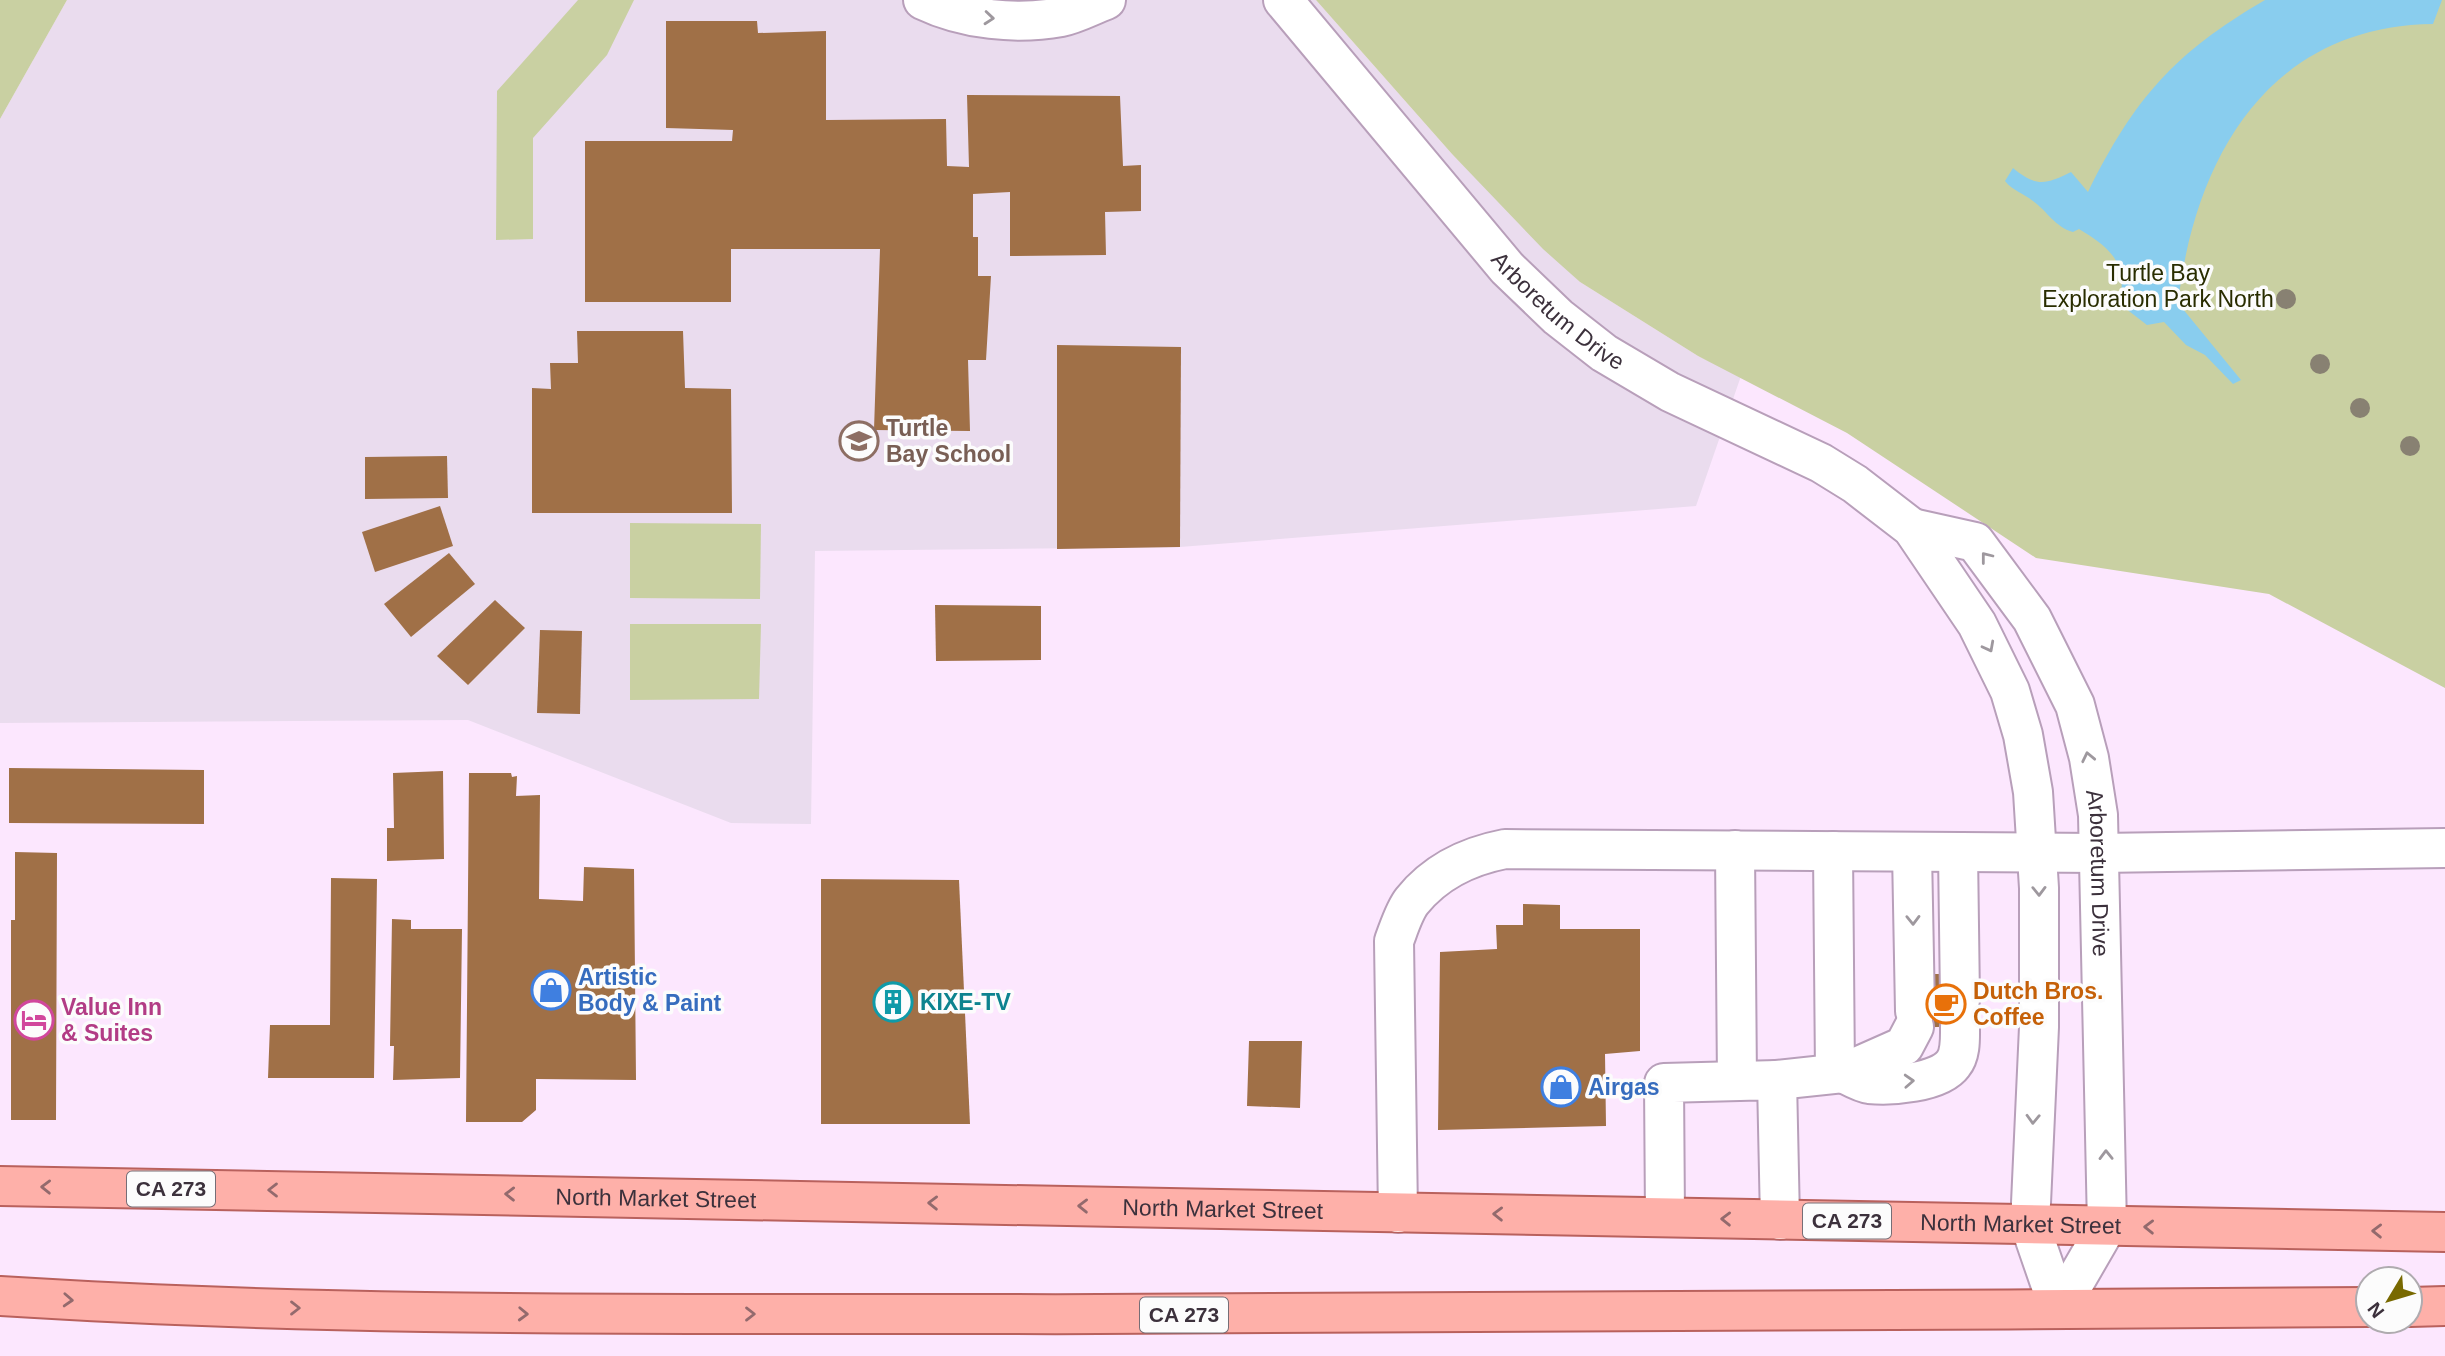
<svg xmlns="http://www.w3.org/2000/svg" width="2445" height="1356" font-family="Helvetica,sans-serif">
<rect width="100%" height="100%" fill="#fce7fe"/>
<path fill="#eadcee" d="M67,0H1316L1452,154L1580,282L1698,356L1741,376L1696,506L1180,547L815,551L811,824L731,823L468,720L0,723V119Z"/>
<g fill="#c9d0a2">
<path d="M0,0H67L0,119Z"/>
<path d="M578,0H634L607,55L533,138V239L496,240L497,91Z"/>
<path d="M1316,0H2445V688L2269,594L2036,558L1847,433L1698,356L1580,282L1543,249L1452,154Z"/>
<path d="M630,523L761,524L760,599L630,598Z"/>
<path d="M630,624H761L759,699L630,700Z"/>
</g>
<path fill="#89cdee" d="M2265,0H2442L2433,24C2269,26 2195,157 2178,303L2241,380L2233,384L2205,355L2186,345L2164,322L2147,325L2125,308L2120,299C2128,261 2107,246 2079,229L2073,232C2055,227 2047,211 2033,201C2023,193 2013,191 2005,181L2013,168C2036,187 2045,185 2071,172L2088,192C2134,99 2174,53 2265,0Z"/>
<g fill="#a07047">
<path d="M666,21H757L758,33L826,31V120L946,119L947,166L969,167L967,95L1120,96L1123,166L1141,165V211L1105,212L1106,255L1010,256V192L973,194V237H978V276H991L986,360H968L970,431L874,430L880,249H731V302H585V141H732L733,130L666,128Z"/>
<path d="M577,331H683L685,388L731,389L732,513H532V388L551,389L550,363H578Z"/>
<path d="M1057,345L1181,347L1180,547L1057,549Z"/>
<path d="M447,456L448,498L365,499V457Z"/>
<path d="M440,506L453,546L375,572L362,532Z"/>
<path d="M449,553L475,584L411,637L384,604Z"/>
<path d="M495,600L525,628L468,685L437,656Z"/>
<path d="M935,605L1041,606V660L936,661Z"/>
<path d="M540,630L582,631L580,714L537,713Z"/>
<path d="M9,768L204,770V824L9,823Z"/>
<path d="M443,771L444,859L387,861V828H394L393,773Z"/>
<path d="M469,773H511L512,777L517,776L516,796L540,795L539,899L583,901L584,867L634,869L636,1080L536,1079V1110L522,1122H466Z"/>
<path d="M15,852L57,853L56,1120H11V920H15Z"/>
<path d="M331,878L377,879L374,1078H268L270,1025H330Z"/>
<path d="M821,879L959,880L970,1124H821Z"/>
<path d="M1523,904L1560,905V929H1640V1051L1605,1054L1606,1126L1438,1130L1440,952L1497,949L1496,925H1523Z"/>
<path d="M392,919L411,920V929H462L460,1078L393,1080L394,1046H390Z"/>
<path d="M1925,974H1953L1967,1026L1907,1028Z"/>
<path d="M1249,1041H1302L1300,1108L1247,1106Z"/>
</g>
<g fill="none" stroke-linecap="round" stroke-linejoin="round">
<g stroke="#b89fba" stroke-width="42">
<g id="minor">
<path d="M923,0C965,20 1016,25 1061,17C1076,14 1092,5 1106,0"/>
<path id="s1" d="M1283,0L1507,268L1558,317L1604,353L1670,392L1821,463L1855,484L1912,528L1977,624L2010,691L2023,735L2033,792L2039,888V1027L2030,1225L2059,1309"/>
<path id="s2" d="M1912,528L1975,542L2032,619L2075,705L2089,758L2098,815L2107,1226L2059,1309"/>
<path d="M1735,850L1737,1081"/>
<path d="M1833,851L1835,1073"/>
<path d="M1912,852L1915,1011"/>
<path d="M1958,852L1960,1000"/>
<path d="M1843,1073C1851,1077 1861,1083 1869,1084C1891,1086 1939,1083 1953,1064C1961,1054 1960,1039 1960,1026"/>
<path d="M1777,1080L1843,1073L1904,1046L1914,1027"/>
<path d="M1398,1213L1394,941C1399,928 1404,911 1412,901C1436,871 1469,856 1505,849L2099,853L2445,848"/>
<path d="M1665,1217L1664,1083L1777,1080L1780,1220"/>
</g>
</g>
<g stroke="#b9615d" stroke-width="42">
<g id="major">
<path id="s3" d="M0,1186L2445,1232"/>
<path d="M0,1296C309,1316 619,1314 928,1314C1408,1315 1888,1310 2368,1307"/>
<path d="M2410,1307L2445,1306"/>
</g>
</g>
<use href="#minor" stroke="#fff" stroke-width="38"/>
<use href="#major" stroke="#feb0a9" stroke-width="38"/>
</g>
<g fill="#888172">
<circle cx="2286" cy="299" r="10"/>
<circle cx="2320" cy="364" r="10"/>
<circle cx="2360" cy="408" r="10"/>
<circle cx="2410" cy="446" r="10"/>
</g>
<defs><path id="oneway-chevron" d="M-2-3.5L2.5 0L-2 3.5" fill="none" stroke-width="1.6" stroke-linecap="round" stroke-linejoin="round" transform="scale(1.75)"/></defs>
<g stroke="#9e989e">
<use href="#oneway-chevron" transform="translate(989 18) rotate(5)"/>
<use href="#oneway-chevron" transform="translate(1986 557) rotate(-128)"/>
<use href="#oneway-chevron" transform="translate(1989 647) rotate(62)"/>
<use href="#oneway-chevron" transform="translate(2088 757) rotate(-102)"/>
<use href="#oneway-chevron" transform="translate(2039 891) rotate(89)"/>
<use href="#oneway-chevron" transform="translate(1913 920) rotate(89)"/>
<use href="#oneway-chevron" transform="translate(1909 1081) rotate(-3)"/>
<use href="#oneway-chevron" transform="translate(2033 1119) rotate(92)"/>
<use href="#oneway-chevron" transform="translate(2106 1155) rotate(-91)"/>
</g>
<g stroke="#936a6d">
<use href="#oneway-chevron" transform="translate(46 1187) rotate(-179)"/>
<use href="#oneway-chevron" transform="translate(273 1190) rotate(-180)"/>
<use href="#oneway-chevron" transform="translate(510 1194) rotate(-179)"/>
<use href="#oneway-chevron" transform="translate(933 1203) rotate(-179)"/>
<use href="#oneway-chevron" transform="translate(1083 1206) rotate(-179)"/>
<use href="#oneway-chevron" transform="translate(1498 1214) rotate(-179)"/>
<use href="#oneway-chevron" transform="translate(1726 1219) rotate(-179)"/>
<use href="#oneway-chevron" transform="translate(2149 1227) rotate(-179)"/>
<use href="#oneway-chevron" transform="translate(2377 1231) rotate(-179)"/>
<use href="#oneway-chevron" transform="translate(68 1300) rotate(3)"/>
<use href="#oneway-chevron" transform="translate(295 1308)"/>
<use href="#oneway-chevron" transform="translate(523 1314) rotate(2)"/>
<use href="#oneway-chevron" transform="translate(750 1314)"/>
</g>
<defs>
<g id="school-ring" transform="scale(2.0125)"><circle r="9.5" fill="#fcfcfc" stroke="#8d6e63" stroke-width="1.5"/><path d="M0-5L7-2L0 1L-7-2ZM-4 1L0 2.5L4 1V4Q0 6-4 4Z" fill="#8d6e63"/></g>
<g id="shop-ring" transform="scale(2.0125)"><circle r="9.5" fill="#fcfcfc" stroke="#3f7fe0" stroke-width="1.5"/><path d="M-5-2.5h2.3a2.7 3.5 0 0 1 5.4 0H5L5.5 6h-11ZM-1.5-2.5h3a1.5 2.3 0 0 0-3 0Z" fill="#3f7fe0"/></g>
<g id="building-ring" transform="scale(2.0125)"><circle r="9.5" fill="#fcfcfc" stroke="#0f9aa8" stroke-width="1.5"/><path d="M-4-6H4V6H1V3H-1V6H-4ZM-2.5-4.3h1.7v1.8h-1.7ZM.8-4.3h1.7v1.8H.8ZM-2.5-1h1.7V.8h-1.7ZM.8-1h1.7V.8H.8Z" fill="#0f9aa8"/></g>
<g id="cafe-ring" transform="scale(2.0125)"><circle r="9.5" fill="#fcfcfc" stroke="#e8710a" stroke-width="1.5"/><path d="M-5.5-4.5H6V0H3Q3 3.5 0 3.5H-2.5Q-5.5 3.5-5.5 0ZM3-3.2v2h1.7v-2ZM-6 4.5H4V6H-6Z" fill="#e8710a"/></g>
<g id="hotel-ring" transform="scale(2.0125)"><circle r="9.5" fill="#fcfcfc" stroke="#d1479c" stroke-width="1.5"/><path d="M-6-4.5h1.5V1H6V5H4.5V3h-9V5H-6ZM-4 0a1.8 1.8 0 1 1 3.6 0ZM.5 0V-2.5h3Q6-2.5 6 0Z" fill="#d1479c"/></g>
</defs>
<g fill-rule="evenodd">
<use href="#school-ring" x="859" y="441"/>
<use href="#shop-ring" x="551" y="990"/>
<use href="#building-ring" x="893" y="1002"/>
<use href="#cafe-ring" x="1946" y="1004"/>
<use href="#hotel-ring" x="34" y="1020"/>
<use href="#shop-ring" x="1561" y="1087"/>
</g>
<g text-anchor="middle" stroke-width="7" stroke-linejoin="round" paint-order="stroke">
<g fill="#fcfcfc" stroke="#766e76" stroke-width="2">
<rect x="127" y="1171.5" width="88" height="35" rx="5"/>
<rect x="1803" y="1203.5" width="88" height="35" rx="5"/>
<rect x="1140" y="1297.5" width="88" height="35" rx="5"/>
</g>
<g font-size="21" font-weight="bold" fill="#3c313c">
<text x="171" y="1196">CA 273</text>
<text x="1847" y="1228">CA 273</text>
<text x="1184" y="1322">CA 273</text>
</g>
<g font-size="23" fill="#292d00" stroke="#fcfcfc">
<text x="2158" y="281">Turtle Bay<tspan x="2158" dy="26">Exploration Park North</tspan></text>
</g>
<g font-size="23" fill="#3c313c" stroke="#fcfcfc">
<text dy="8" stroke="none"><textPath href="#s1" startOffset="416">Arboretum Drive</textPath></text>
<text dy="8" stroke="none"><textPath href="#s2" startOffset="427">Arboretum Drive</textPath></text>
<text dy="8" stroke="none"><textPath href="#s3" startOffset="656">North Market Street</textPath></text>
<text dy="8" stroke="none"><textPath href="#s3" startOffset="1223">North Market Street</textPath></text>
<text dy="8" stroke="none"><textPath href="#s3" startOffset="2021">North Market Street</textPath></text>
</g>
<g font-size="23" font-weight="bold" fill="#785e54" stroke="#fcfcfc" text-anchor="start">
<text x="886" y="436">Turtle<tspan x="886" dy="26">Bay School</tspan></text>
</g>
<g font-size="23" font-weight="bold" fill="#366cbe" stroke="#fcfcfc" text-anchor="start">
<text x="578" y="985">Artistic<tspan x="578" dy="26">Body &amp; Paint</tspan></text>
<text x="1588" y="1095">Airgas</text>
</g>
<g font-size="23" font-weight="bold" fill="#c56008" stroke="#fcfcfc" text-anchor="start">
<text x="1973" y="999">Dutch Bros.<tspan x="1973" dy="26">Coffee</tspan></text>
</g>
<g font-size="23" font-weight="bold" fill="#0d838f" stroke="#fcfcfc" text-anchor="start">
<text x="920" y="1010">KIXE-TV</text>
</g>
<g font-size="23" font-weight="bold" fill="#b23c85" stroke="#fcfcfc" text-anchor="start">
<text x="61" y="1015">Value Inn<tspan x="61" dy="26">&amp; Suites</tspan></text>
</g>
</g>
<g transform="translate(2389 1300) rotate(232)"><circle r="33" fill="#fcfcfc" stroke="#afabaf" stroke-width="2"/>
<path d="M0-5L12 26L0 18L-12 26Z" fill="#786900"/>
<text y="-10" font-size="19" font-weight="bold" text-anchor="middle" fill="#3c313c">N</text>
</g>
</svg>
